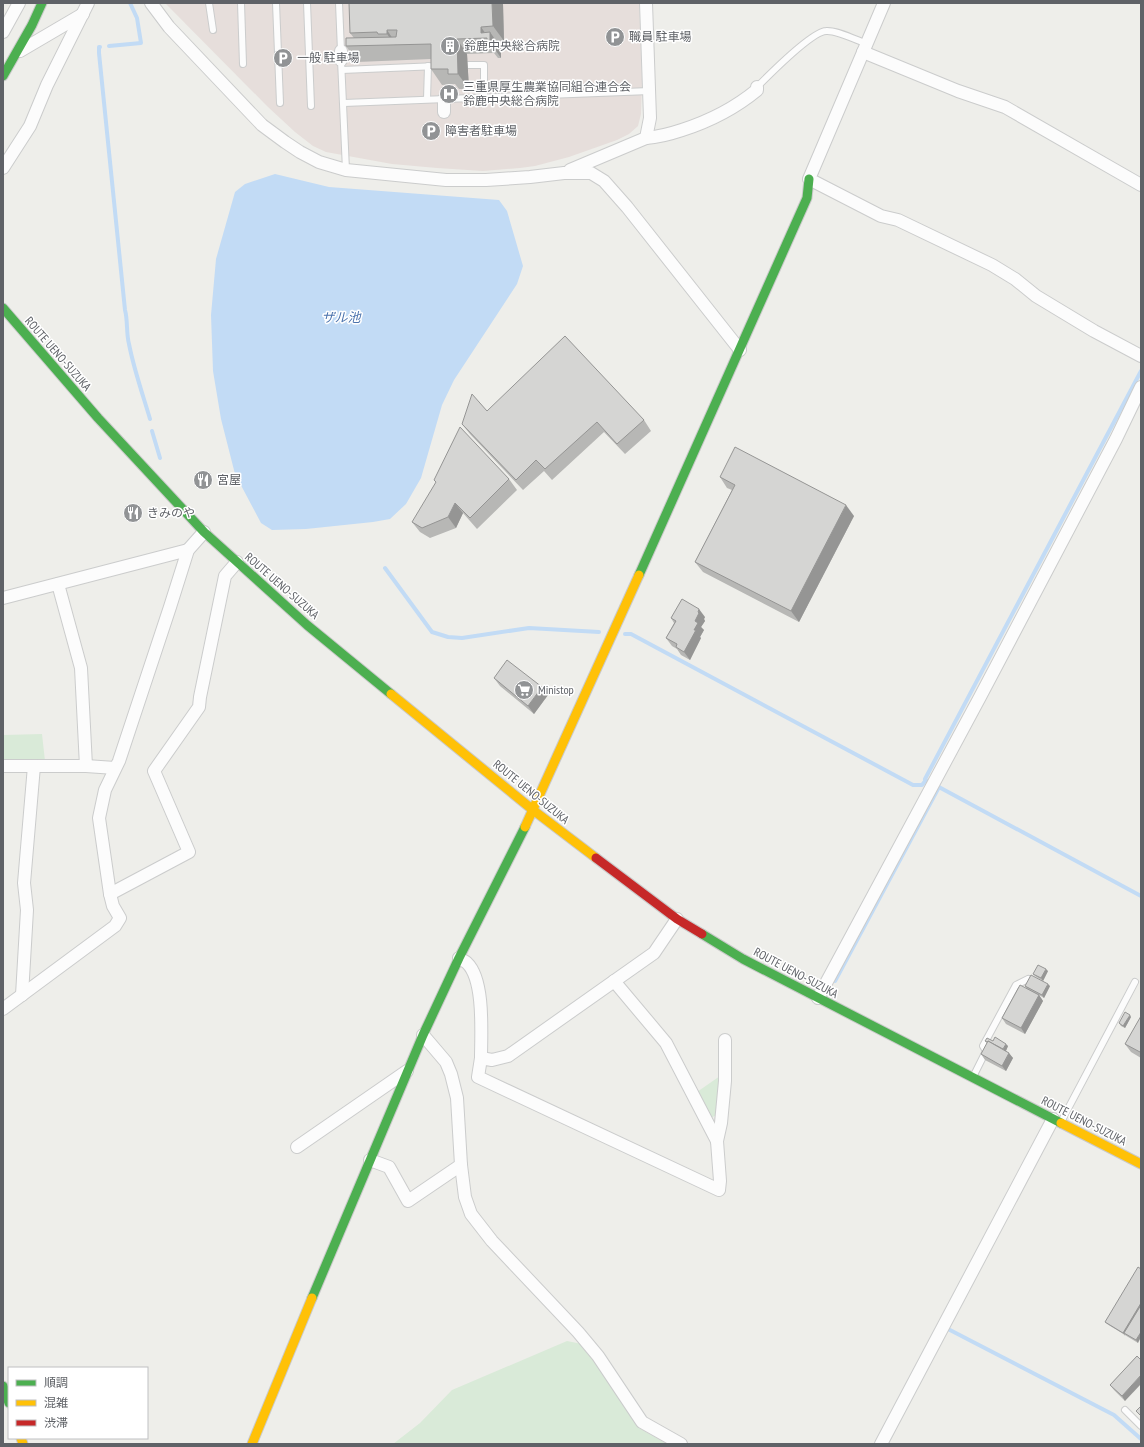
<svg xmlns="http://www.w3.org/2000/svg" width="1144" height="1447" font-family="'PT Sans Narrow','Noto Sans JP',sans-serif">
<rect width="100%" height="100%" fill="#eeeeea"/>
<path fill="#e6dedb" d="M165,3H639L642,81L641,114L638,126L629,134L617,140L569,157L535,166L520,168L483,171L437,168L392,164L326,152L313,146L295,132L268,107Z"/>
<g fill="#d9ead8">
<path d="M42,734L45,761L3,760V735Z"/>
<path d="M720,1076L718,1114L711,1118L697,1092Z"/>
<path d="M567,1341L582,1344L639,1428L667,1444H393L420,1423L452,1390Z"/>
</g>
<path fill="#c2dbf5" d="M275,174L329,187L499,200L507,211L523,266L517,284L454,380L442,405L421,478L406,504L390,519L373,522L306,529L272,530L261,523L235,474L221,419L213,371L211,315L216,259L235,192L245,184Z"/>
<g fill="none" stroke-linecap="round" stroke-linejoin="round">
<g stroke="#c2dbf5" stroke-width="4">
<path d="M109,46L141,43L137,18L130,3"/>
<path d="M100,47H99V53L125,310C128,321 126,333 129,344C134,370 143,395 150,419"/>
<path d="M152,431L160,458"/>
<path d="M385,568L432,632L448,637L462,638L529,628L599,632"/>
<path d="M625,634H631L913,785H922L926,780"/>
<path d="M925,779L1141,371"/>
<path d="M937,786L1141,896"/>
<path d="M835,981L939,787"/>
<path d="M948,1329L1114,1415L1141,1439"/>
</g>
<g stroke="#cbcccc" stroke-width="8">
<g id="lane">
<path d="M209,3L213,30"/>
<path d="M241,3L243,64"/>
<path d="M276,3L280,103"/>
<path d="M307,3L311,106"/>
<path d="M339,3L341,51"/>
<path d="M341,60L346,170"/>
<path d="M460,65H484V97"/>
<path d="M342,70L438,66"/>
<path d="M757,87C769,75 811,32 826,31C837,30 856,40 867,44"/>
<path d="M427,99L428,66"/>
<path d="M344,103L650,91"/>
<path d="M973,1077L986,1051L983,1046L1016,985L1028,979"/>
<path d="M1061,1122L1135,982"/>
<path d="M1125,1410L1141,1426"/>
</g>
</g>
<g stroke="#cbcccc" stroke-width="14">
<g id="street">
<path d="M151,3L169,27L262,125L285,142L300,152L319,162L346,170L446,180H486L530,177L564,173H591L604,181L627,207L740,350"/>
<path d="M884,3L809,179L881,216L898,220L992,265L1015,279L1036,296L1094,331L1141,356"/>
<path d="M3,32L19,3"/>
<path d="M20,51L83,14"/>
<path d="M341,51V60"/>
<path d="M863,52L958,91L1005,107L1141,185"/>
<path d="M444,112V99"/>
<path d="M646,138C659,137 670,134 682,130C710,121 734,109 757,90V87"/>
<path d="M3,168L30,126L47,85L88,3"/>
<path d="M570,170L646,138L650,118L646,3"/>
<path d="M58,584L81,668L86,766"/>
<path d="M3,598L188,550"/>
<path d="M3,766H86L115,768"/>
<path d="M110,894L189,852L154,771L199,707L200,697L225,576L237,562"/>
<path d="M677,919L654,953L508,1056L492,1060L481,1058L478,1077L719,1190L720,1181L717,1141L721,1123L725,1081V1040"/>
<path d="M459,958C462,960 465,961 467,963C485,980 481,1035 481,1058"/>
<path d="M614,981L666,1043L717,1141"/>
<path d="M22,995L27,910L24,883L34,766"/>
<path d="M818,998L980,697L1116,439L1141,387"/>
<path d="M3,1009L115,926L120,918L113,906L110,894L99,818L105,790L119,761L170,607L188,550L204,532"/>
<path d="M423,1035L446,1062L451,1074L457,1098L461,1165L465,1197L471,1214L492,1241L578,1332L598,1356L642,1422L681,1444"/>
<path d="M297,1147L407,1071"/>
<path d="M370,1160L389,1167L408,1201L461,1165"/>
<path d="M881,1444L1053,1119"/>
</g>
</g>
<g stroke="#cacaca" stroke-width="11">
<g id="fast">
<path d="M3,76L32,25L42,3"/>
<path d="M3,308L98,418L204,532L307,625L391,694"/>
<path d="M639,575L807,198L809,179"/>
<path d="M702,934L743,959L1061,1123"/>
<path d="M312,1298L423,1035L459,958L525,827"/>
<path d="M3,1386L9,1403"/>
</g>
</g>
<g stroke="#cacaca" stroke-width="11">
<g id="slow">
<path d="M391,694L533,810L596,858"/>
<path d="M525,827L639,575"/>
<path d="M1061,1123L1141,1164"/>
<path d="M21,1438L23,1444"/>
<path d="M252,1444L312,1298"/>
</g>
</g>
<g stroke="#cacaca" stroke-width="11">
<path id="jam" d="M596,858L677,919L702,934"/>
</g>
<use href="#lane" stroke="#fcfcfc" stroke-width="6"/>
<use href="#street" stroke="#fcfcfc" stroke-width="12"/>
<use href="#fast" stroke="#4caf50" stroke-width="9"/>
<use href="#slow" stroke="#ffc107" stroke-width="9"/>
<use href="#jam" stroke="#c62828" stroke-width="9"/>
</g>
<g fill="#b7b7b5">
<path d="M349,3H502L503,4L504,41L496,42L501,48V58H498L494,53L467,54L469,89H459L455,84L442,85L431,69V59L357,62L346,46L354,38L350,33Z"/>
<path d="M487,411L644,420L651,431L625,454L604,432L552,480L544,471L523,490L470,434L462,424Z"/>
<path d="M720,477L854,516L799,622L703,572L695,562L732,490L727,488Z"/>
<path d="M509,479L517,490L477,529L463,513L456,528L430,538L420,532L412,522Z"/>
<path d="M705,617L704,619L705,621L701,627L704,630L700,637L701,638L690,660L681,655L677,649L672,646L666,638L674,623L671,618Z"/>
<path d="M494,678L542,687L548,695L534,714L500,686Z"/>
<path d="M1048,971L1043,981L1035,976L1033,974Z"/>
<path d="M1025,986H1050L1044,998L1039,995L1043,1001L1025,1034L1006,1024L1002,1018L1027,989Z"/>
<path d="M1141,1016V1058L1131,1052L1125,1044Z"/>
<path d="M1131,1017L1125,1028L1121,1026L1119,1023Z"/>
<path d="M985,1041H993L1008,1046L1006,1051L1013,1058L1006,1071L985,1060L981,1054L987,1043Z"/>
<path d="M1141,1269L1138,1343L1107,1324L1105,1322Z"/>
<path d="M1137,1356L1125,1401L1114,1390L1110,1385Z"/>
</g>
<g fill="#959594">
<path d="M492,3H502L503,4L504,41L493,26Z"/>
<path d="M481,27L490,40V32L501,48V58L487,38L481,33Z"/>
<path d="M387,30L397,45H395L387,34Z"/>
<path d="M457,39L467,54L469,89L458,74Z"/>
<path d="M455,503L463,513L456,528L448,517Z"/>
<path d="M846,505L854,516L799,622L791,611Z"/>
<path d="M699,609L705,617L704,619L705,621L701,627L704,630L700,637L701,638L690,660L684,652L694,630L695,621Z"/>
<path d="M542,687L548,695L534,714L528,706Z"/>
<path d="M1046,969L1048,971L1043,981L1041,978Z"/>
<path d="M1048,984L1050,986L1044,998L1042,995Z"/>
<path d="M1039,995L1043,1001L1025,1034L1021,1028Z"/>
<path d="M1130,1015L1131,1017L1125,1028L1123,1026Z"/>
<path d="M1006,1044L1008,1046L1005,1053L1003,1050Z"/>
<path d="M1009,1053L1013,1058L1006,1071L1002,1066Z"/>
<path d="M1141,1303V1309L1124,1333L1125,1336L1123,1333Z"/>
<path d="M1141,1332V1337L1138,1343L1136,1340Z"/>
<path d="M1141,1375V1384L1125,1401L1122,1396Z"/>
</g>
<g fill="#d5d5d3" stroke="#959594">
<path d="M349,3H492L493,26L481,27V33L490,32V43H487V38L457,39L458,74H448V69H431V44L346,46V38L396,37L397,30H387V34H378L377,32L350,33Z"/>
<path d="M565,336L644,420L617,444L597,422L545,469L536,460L516,480L462,424L472,394L487,411Z"/>
<path d="M460,427L509,479L470,518L455,503L448,517L422,528L412,522L436,482L434,480Z"/>
<path d="M735,447L846,505L791,611L695,562L735,485L720,477Z"/>
<path d="M682,599L699,609L698,612L699,613L695,621L698,623L694,630H696L684,652L676,647L677,644L666,638L676,621L671,618Z"/>
<path d="M507,660L542,687L528,706L494,678Z"/>
<path d="M1038,965L1046,969L1041,978L1033,974Z"/>
<path d="M1031,975L1048,984L1042,995L1025,986Z"/>
<path d="M1020,985L1039,995L1021,1028L1002,1018Z"/>
<path d="M1125,1012L1130,1015L1123,1026L1119,1023Z"/>
<path d="M1141,1016V1050L1140,1052L1125,1044Z"/>
<path d="M995,1037L1006,1044L1003,1049L988,1041L987,1042L985,1041L987,1038L993,1041Z"/>
<path d="M988,1041L1009,1053L1002,1066L981,1054Z"/>
<path d="M1138,1267L1141,1269V1303L1123,1333L1105,1322Z"/>
<path d="M1141,1305V1332L1136,1340L1124,1333Z"/>
<path d="M1137,1356L1141,1360V1375L1122,1396L1110,1385Z"/>
<path d="M1141,1406V1416L1136,1411Z"/>
</g>
<defs>
<g id="parking-disc" transform="scale(1)"><circle r="9.5" fill="#919395" stroke="#fff"/><path d="M-3.5-5.5H1a3.5 3.5 0 0 1 0 7H-1V5.5H-3.5ZM-1-3.4V-.6H.8a1.4 1.4 0 0 0 0-2.8Z" fill="#fff"/></g>
<g id="building-disc" transform="scale(1)"><circle r="9.5" fill="#919395" stroke="#fff"/><path d="M-4-6H4V6H1V3H-1V6H-4ZM-2.5-4.3h1.7v1.8h-1.7ZM.8-4.3h1.7v1.8H.8ZM-2.5-1h1.7V.8h-1.7ZM.8-1h1.7V.8H.8Z" fill="#fff"/></g>
<g id="hospital-disc" transform="scale(1)"><circle r="9.5" fill="#919395" stroke="#fff"/><path d="M-5-5h3v3.5h4V-5h3V5h-3V1.5h-4V5h-3Z" fill="#fff"/></g>
<g id="restaurant-disc" transform="scale(1)"><circle r="9.5" fill="#919395" stroke="#fff"/><path d="M-5-6h1v4h1v-4h1v4h1v-4h1v5L-1.5 .5V6h-2V.5L-5-1ZM5-6V6H3V1.5H1.5Q1.5-4 5-6Z" fill="#fff"/></g>
<g id="supermarket-disc" transform="scale(1)"><circle r="9.5" fill="#919395" stroke="#fff"/><path d="M-6-5.5h2.5l.6 2H6L4.5 2H-2.5L-4.4-4H-6ZM-1.5 3.2a1.3 1.3 0 1 0 .1 0ZM3 3.2a1.3 1.3 0 1 0 .1 0Z" fill="#fff"/></g>
</defs>
<g fill-rule="evenodd">
<use href="#parking-disc" x="615" y="37"/>
<use href="#building-disc" x="450" y="46"/>
<use href="#parking-disc" x="283" y="58"/>
<use href="#hospital-disc" x="449" y="94"/>
<use href="#parking-disc" x="431" y="131"/>
<use href="#restaurant-disc" x="203" y="480"/>
<use href="#restaurant-disc" x="133" y="513"/>
<use href="#supermarket-disc" x="524" y="690"/>
</g>
<g text-anchor="middle" stroke-width="3" stroke-linejoin="round" paint-order="stroke">
<g font-size="12" fill="#5f6267" stroke="#fff" text-anchor="start">
<text x="629" y="41">職員 駐車場</text>
<text x="464" y="50">鈴鹿中央総合病院</text>
<text x="297" y="62">一般 駐車場</text>
<text x="463" y="91">三重県厚生農業協同組合連合会<tspan x="463" dy="14">鈴鹿中央総合病院</tspan></text>
<text x="445" y="135">障害者駐車場</text>
<text x="217" y="484">宮屋</text>
<text x="147" y="517">きみのや</text>
<text x="538" y="694">Ministop</text>
</g>
<g font-size="12" fill="#5f6267" stroke="#fff">
<text transform="translate(58 354) rotate(49)" y="4">ROUTE UENO-SUZUKA</text>
<text transform="translate(282 586) rotate(41)" y="4">ROUTE UENO-SUZUKA</text>
<text transform="translate(531 792) rotate(39)" y="4">ROUTE UENO-SUZUKA</text>
<text transform="translate(796 973) rotate(28)" y="4">ROUTE UENO-SUZUKA</text>
<text transform="translate(1084 1121) rotate(27)" y="4">ROUTE UENO-SUZUKA</text>
</g>
<g font-size="13" font-style="italic" fill="#4b73ad" stroke="#fff">
<text x="341" y="322">ザル池</text>
</g>
</g>
<rect width="1144" height="1447" fill="none" stroke="#5f6267" stroke-width="8"/>
<rect x="8" y="1367" width="140" height="72" fill="#ffffff" stroke="#bfc0c2"/>
<rect x="16" y="1380" width="20" height="6" fill="#4caf50" stroke="#bfc0c2"/>
<text x="44" y="1387" font-size="12" fill="#5f6267">順調</text>
<rect x="16" y="1400" width="20" height="6" fill="#ffc107" stroke="#bfc0c2"/>
<text x="44" y="1407" font-size="12" fill="#5f6267">混雑</text>
<rect x="16" y="1420" width="20" height="6" fill="#c62828" stroke="#bfc0c2"/>
<text x="44" y="1427" font-size="12" fill="#5f6267">渋滞</text>
</svg>
